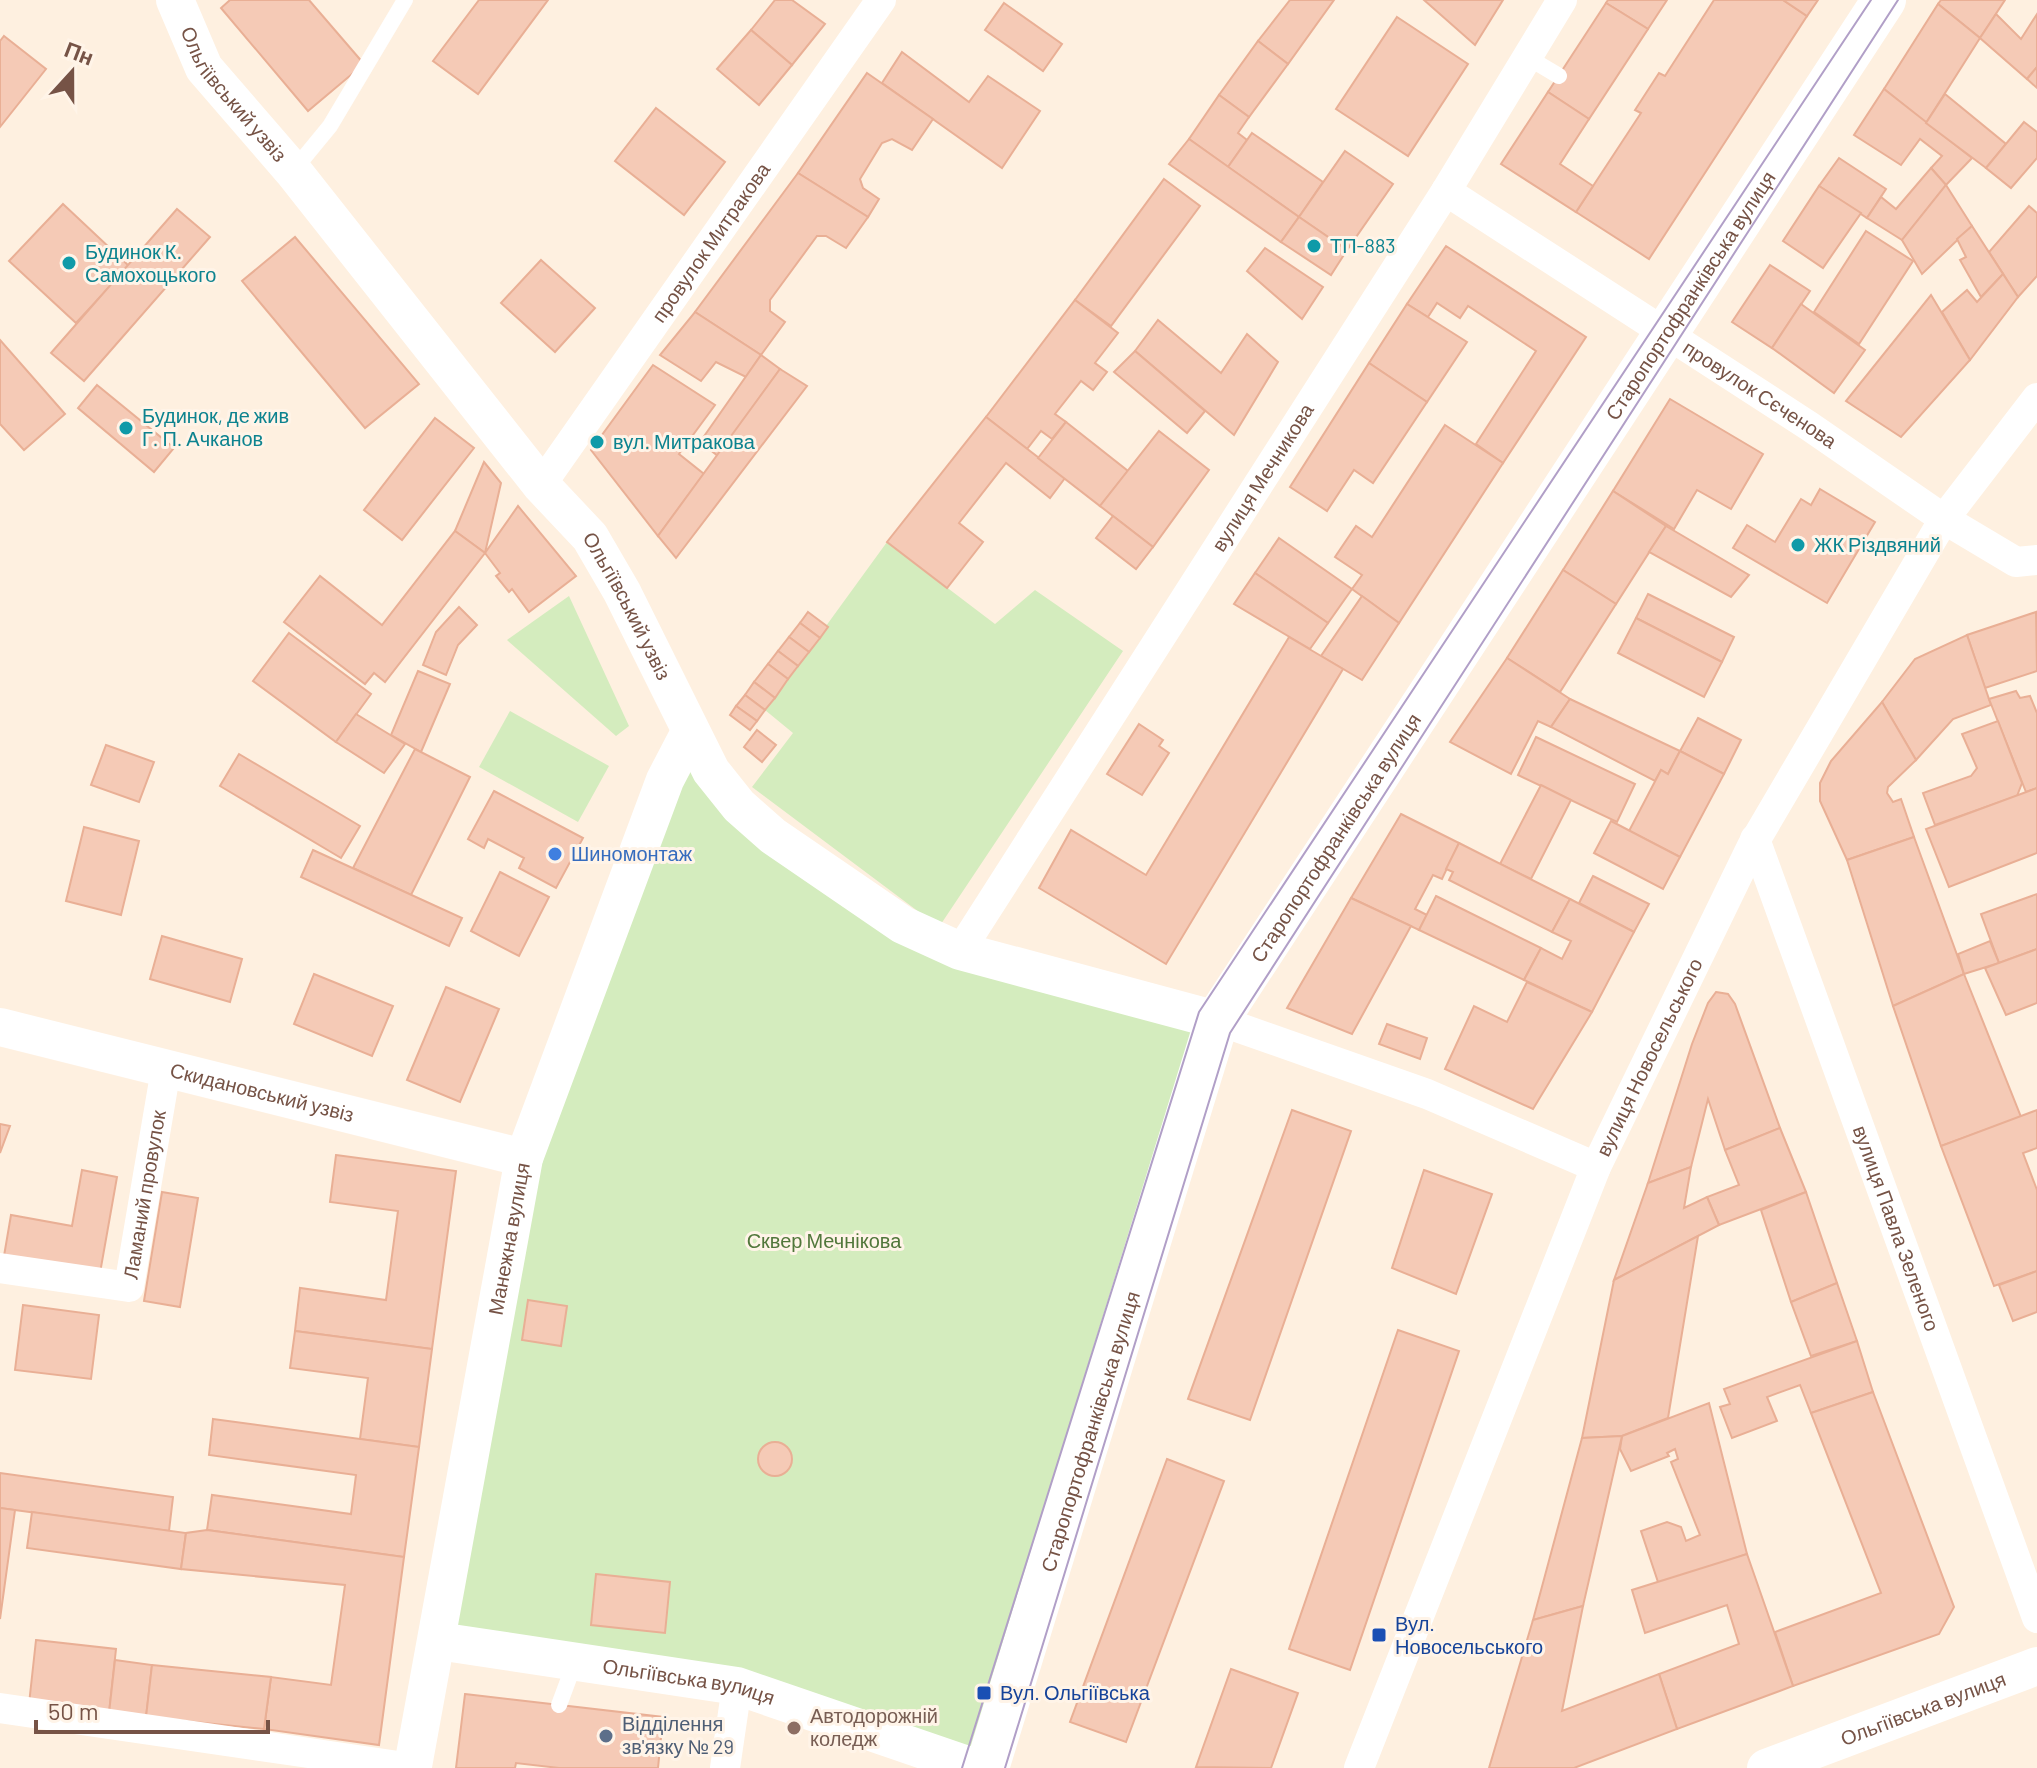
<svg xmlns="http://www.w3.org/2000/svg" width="2037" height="1768" font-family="Barlow,sans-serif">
<rect width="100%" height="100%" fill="#fef0e0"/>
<g fill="#d4ecbe">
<path d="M887,542L995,624L1035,590L1123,651L939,927L752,787L793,733L765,710Z"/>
<path d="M569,596L629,726L616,736L507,640Z"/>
<path d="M510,711L609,766L578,822L479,767Z"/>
<path d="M690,732L711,771L903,925L1199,1012L987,1768L737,1686L438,1641L524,1158Z"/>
</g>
<g fill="#f5cab6" stroke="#e9af95" stroke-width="2">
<path d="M230,0H309L364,64L308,111L221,8Z"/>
<path d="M479,0H548L478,94L433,61Z"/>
<path d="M775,0H792L825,24L792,65L751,30Z"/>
<path d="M1290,0H1334L1288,64L1258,41Z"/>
<path d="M1424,0H1503L1475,45Z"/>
<path d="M1608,0H1667L1648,29L1606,3Z"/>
<path d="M1714,0H1783L1807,16L1649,259L1576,212L1641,113L1635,110L1659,73L1665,76Z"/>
<path d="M1783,0H1818L1807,16Z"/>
<path d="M1941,0H2005L1980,38L1938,4Z"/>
<path d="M1004,3L1062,44L1043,71L985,30Z"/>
<path d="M1606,3L1648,29L1589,119L1548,92Z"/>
<path d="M1938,4L1980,38L1926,123L1884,89Z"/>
<path d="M1996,14L2021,39L2037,14V67L2027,79L1980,38Z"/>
<path d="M1397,17L1468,64L1408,156L1336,109Z"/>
<path d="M751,30L792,65L759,105L717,69Z"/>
<path d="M4,36L46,69L0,127V41Z"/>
<path d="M1258,41L1288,64L1249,117L1219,95Z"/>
<path d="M902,52L969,102L988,76L1040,111L1002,168L882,83Z"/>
<path d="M2037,67V88L2027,79Z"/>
<path d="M867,73L933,119L912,150L892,139L882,143L860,179L863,188L879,199L868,217L798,173Z"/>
<path d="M1884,89L1972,158L1946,185L1931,168L1942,156L1920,139L1901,165L1854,135Z"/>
<path d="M1548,92L1589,119L1560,164L1593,186L1576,212L1501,164Z"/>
<path d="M1945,94L2006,144L1986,168L1926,123Z"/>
<path d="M1219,95L1249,117L1238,133L1247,140L1228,167L1189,139Z"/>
<path d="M656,108L725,162L684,215L615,161Z"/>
<path d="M2024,122L2037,132V158L2011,188L1986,168Z"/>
<path d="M1252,133L1323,182L1299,217L1228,167Z"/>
<path d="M1189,139L1299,217L1281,242L1169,164Z"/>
<path d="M1345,151L1393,184L1347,250L1299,217Z"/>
<path d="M1839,158L1886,189L1867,218L1819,186Z"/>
<path d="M1931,168L1946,185L1902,240L1867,218L1881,197L1896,209Z"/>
<path d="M798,173L868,217L846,248L826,236H817L770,300V311L785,322L761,355L695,312Z"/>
<path d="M1164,179L1200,206L1111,326L1075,300Z"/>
<path d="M1946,185L1972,226L1922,274L1902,240Z"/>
<path d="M1819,186L1861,213L1823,268L1783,241Z"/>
<path d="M63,204L129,266L76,323L9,261Z"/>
<path d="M2029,206L2037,213V276L2018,297L1989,252Z"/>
<path d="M177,209L210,237L84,381L51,353Z"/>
<path d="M1299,217L1347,250L1331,275L1281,242Z"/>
<path d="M1972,226L2003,274L1981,297L1960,260L1966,257L1957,239Z"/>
<path d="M1866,231L1913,261L1859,344L1814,312Z"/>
<path d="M295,237L419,384L365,428L242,281Z"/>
<path d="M1446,246L1586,337L1503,463L1476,444L1536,351L1468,306L1460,318L1437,303L1428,317L1407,304Z"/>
<path d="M1265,248L1323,287L1302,319L1247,271Z"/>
<path d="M541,260L595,308L555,352L501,303Z"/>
<path d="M1770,265L1810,291L1772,348L1732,322Z"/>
<path d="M2003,274L2018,297L1970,360L1942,312L1967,290L1977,302Z"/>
<path d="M1931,295L1970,360L1901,437L1846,401Z"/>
<path d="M1075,300L1118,333L1095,363L1107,372L1093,390L1081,381L1055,414L1066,422L1052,439L1041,431L1027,449L986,417Z"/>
<path d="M1407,304L1467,342L1427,402L1369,363Z"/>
<path d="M1801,304L1865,350L1834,393L1772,348Z"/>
<path d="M695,312L761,355L746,377L716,362L701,381L660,355Z"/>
<path d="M1158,320L1221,373L1247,334L1278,362L1234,435L1135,351Z"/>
<path d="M0,340L65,414L24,450L0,424Z"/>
<path d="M1135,351L1205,411L1187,433L1114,372Z"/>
<path d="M761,355L780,369L718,456L700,442Z"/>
<path d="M1369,363L1427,402L1373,483L1354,470L1327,511L1290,487Z"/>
<path d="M653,365L715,405L679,454L704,474L658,536L591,450Z"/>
<path d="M780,369L807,386L676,558L658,536Z"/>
<path d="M97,385L174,448L154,472L78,408Z"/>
<path d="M1670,399L1763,454L1731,509L1697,490L1674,529L1613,491Z"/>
<path d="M986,417L1065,478L1050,498L1006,463L959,523L983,542L947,588L887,542Z"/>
<path d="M435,418L474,448L402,540L364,510Z"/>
<path d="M1066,422L1128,471L1100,506L1038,458Z"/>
<path d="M1445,425L1503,463L1399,623L1352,589L1362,575L1335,557L1356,526L1372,537Z"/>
<path d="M1159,431L1209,470L1153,547L1100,506Z"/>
<path d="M484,462L501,483L485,553L455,531Z"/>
<path d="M1820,489L1875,522L1827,603L1733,548L1747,525L1775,542L1801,499L1811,505Z"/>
<path d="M1613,491L1666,526L1616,604L1563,570Z"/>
<path d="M518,506L576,576L529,612L512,589L509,592L496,576L500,573L485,553Z"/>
<path d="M1113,516L1153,547L1136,569L1096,538Z"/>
<path d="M1666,526L1749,575L1731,597L1649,552Z"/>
<path d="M455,531L485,553L385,682L374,673L365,684L284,622L320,576L382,625Z"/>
<path d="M1279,538L1352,589L1328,623L1255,573Z"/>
<path d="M1563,570L1616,604L1560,692L1507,658Z"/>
<path d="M1255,573L1328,623L1310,649L1234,604Z"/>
<path d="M1648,594L1734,637L1722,662L1636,618Z"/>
<path d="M1362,596L1399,623L1362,680L1321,656Z"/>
<path d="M459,607L477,625L458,645L446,675L423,665L436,632Z"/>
<path d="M808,612L828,627L820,638L800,623Z"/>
<path d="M2036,612L2037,671L1985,688L1967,635Z"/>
<path d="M1636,618L1722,662L1704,697L1618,653Z"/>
<path d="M800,623L820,638L809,652L789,637Z"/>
<path d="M289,633L371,694L336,742L253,681Z"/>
<path d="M1967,635L1991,705L1953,719L1916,760L1882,702L1915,659Z"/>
<path d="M789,637L809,652L798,666L778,651Z"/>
<path d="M1289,637L1343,669L1166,964L1039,888L1071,830L1146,875Z"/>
<path d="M778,651L798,666L788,679L768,664Z"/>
<path d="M1507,658L1570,699L1551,727L1538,721L1511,774L1450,742Z"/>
<path d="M768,664L788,679L775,698L754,682Z"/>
<path d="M418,671L450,684L421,752L391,735Z"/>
<path d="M754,682L775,698L765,710L745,695Z"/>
<path d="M2016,691L2020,698L2030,696L2037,713V788L2026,792L1989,699Z"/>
<path d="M745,695L765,710L757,721L736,706Z"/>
<path d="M1570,699L1680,751L1668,774L1661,770L1655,781L1551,727Z"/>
<path d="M1882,702L1916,760L1888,787L1887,793L1893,802L1901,799L1914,837L1847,860L1820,801V783L1831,761Z"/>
<path d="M736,706L757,721L750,730L730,715Z"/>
<path d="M356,714L405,744L384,773L336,742Z"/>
<path d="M1698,718L1741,740L1724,774L1680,751Z"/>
<path d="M1998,721L2022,783L2017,796L1935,825L1923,793L1971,776L1977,768L1962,734Z"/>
<path d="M1139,724L1163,740L1159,746L1169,753L1142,795L1107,774Z"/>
<path d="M757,730L776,745L762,762L744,747Z"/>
<path d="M1536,737L1635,784L1617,822L1518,775Z"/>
<path d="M106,745L154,762L139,802L91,785Z"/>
<path d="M415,749L470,777L411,895L353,868Z"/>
<path d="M1680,751L1724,774L1680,857L1629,831L1661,770L1668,774Z"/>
<path d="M239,754L360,826L341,858L220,786Z"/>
<path d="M1541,785L1571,800L1531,879L1500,864Z"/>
<path d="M2037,788V853L1949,887L1926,829Z"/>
<path d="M494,791L583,838L556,888L519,868L524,858L488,839L484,848L468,839Z"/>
<path d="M1401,814L1459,843L1442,879L1433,875L1415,909L1427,915L1419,930L1351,898Z"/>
<path d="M1611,821L1680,857L1663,889L1594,853Z"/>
<path d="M84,827L139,841L121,915L66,901Z"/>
<path d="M1914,837L1964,974L1893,1006L1847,860Z"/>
<path d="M1459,843L1570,899L1552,932L1449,880L1453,872L1446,869Z"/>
<path d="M313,850L462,918L449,946L301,877Z"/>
<path d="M500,872L549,897L519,956L471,931Z"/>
<path d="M1593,876L1649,904L1634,932L1579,903Z"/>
<path d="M2037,894V949L1999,963L1981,914Z"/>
<path d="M1436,896L1541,948L1524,980L1419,930Z"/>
<path d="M1351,898L1411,926L1352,1034L1287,1008Z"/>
<path d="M1570,899L1634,932L1592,1012L1524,980L1541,948L1562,959L1571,941L1552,932Z"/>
<path d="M162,936L242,959L230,1002L150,979Z"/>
<path d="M1990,941L1999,963L1964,974L1958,954Z"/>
<path d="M2037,949V1003L2006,1015L1985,968Z"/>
<path d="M314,974L393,1006L372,1056L294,1024Z"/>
<path d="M1964,974L2021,1117L1941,1146L1893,1006Z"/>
<path d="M1527,982L1592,1012L1533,1109L1445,1069L1474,1006L1507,1022Z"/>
<path d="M446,987L499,1009L460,1102L407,1080Z"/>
<path d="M1716,992L1728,994L1735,1004L1780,1128L1725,1150L1708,1099L1691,1167L1648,1183L1692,1044L1708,1003Z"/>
<path d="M1387,1024L1427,1038L1420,1059L1379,1044Z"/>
<path d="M1292,1110L1351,1131L1250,1420L1188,1399Z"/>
<path d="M2037,1110V1148L2023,1153L2037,1190V1271L1994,1286L1941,1146Z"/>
<path d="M0,1124L10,1126L0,1153Z"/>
<path d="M1780,1128L1806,1192L1719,1225L1707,1197L1739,1185L1725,1150Z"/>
<path d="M336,1155L456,1171L432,1349L295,1331L300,1288L386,1300L398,1211L330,1202Z"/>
<path d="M1691,1167L1684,1208L1707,1197L1719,1225L1614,1280L1648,1183Z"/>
<path d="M82,1170L117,1177L100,1273L4,1256L11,1215L72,1226Z"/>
<path d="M1424,1170L1492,1194L1456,1294L1392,1268Z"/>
<path d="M162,1192L198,1198L180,1307L144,1301Z"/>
<path d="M1806,1192L1837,1283L1791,1302L1761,1210Z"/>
<path d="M1698,1236L1668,1418L1622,1436L1582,1438L1614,1280Z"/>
<path d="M2037,1271V1312L2013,1321L1999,1285Z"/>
<path d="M1837,1283L1857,1341L1811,1356L1791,1302Z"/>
<path d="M528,1300L567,1306L561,1346L522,1340Z"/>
<path d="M23,1305L99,1315L91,1379L15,1370Z"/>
<path d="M1398,1330L1459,1351L1350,1670L1289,1649Z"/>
<path d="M295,1331L432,1349L419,1447L360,1439L368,1378L290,1368Z"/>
<path d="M1857,1341L1873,1392L1811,1413L1800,1385L1767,1397L1777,1421L1732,1438L1720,1407L1730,1404L1724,1389Z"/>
<path d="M1873,1392L1954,1607L1939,1634L1793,1686L1775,1632L1881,1593L1811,1413Z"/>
<path d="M1709,1403L1747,1554L1659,1585L1641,1531L1667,1522L1681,1527L1686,1541L1700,1535L1671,1462L1678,1459L1675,1449L1667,1453L1669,1456L1631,1471L1620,1449L1622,1436Z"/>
<path d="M213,1419L419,1447L404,1557L207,1530L212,1495L351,1514L356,1475L209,1455Z"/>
<path d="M1622,1436L1583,1606L1533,1620L1582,1438Z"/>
<circle cx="775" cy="1459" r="17"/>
<path d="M1167,1459L1224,1481L1126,1742L1070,1722Z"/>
<path d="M0,1473L173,1497L169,1531L0,1508Z"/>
<path d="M0,1508L15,1510L0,1619Z"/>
<path d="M32,1512L186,1533L181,1569L27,1548Z"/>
<path d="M207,1530L404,1557L379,1745L264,1729L271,1677L331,1685L345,1585L181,1569L186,1533Z"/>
<path d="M1747,1554L1793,1686L1677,1729L1659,1674L1739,1644L1727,1605L1645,1633L1632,1590Z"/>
<path d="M596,1574L670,1582L665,1633L591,1625Z"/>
<path d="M1583,1606L1562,1711L1659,1674L1677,1729L1574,1768H1489L1533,1620Z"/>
<path d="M36,1640L116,1649L109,1713L29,1704Z"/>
<path d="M115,1660L152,1665L146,1717L109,1713Z"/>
<path d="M152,1665L271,1677L264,1729L146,1717Z"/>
<path d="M1231,1669L1298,1693L1271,1768L1196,1767Z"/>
<path d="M465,1694L663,1717L658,1768H559L516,1763L515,1768H456Z"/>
</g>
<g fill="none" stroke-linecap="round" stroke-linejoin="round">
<g stroke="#fff" stroke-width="16">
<path d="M1527,57L1559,76"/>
<path d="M293,171L330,126L405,0"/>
<path d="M559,1705L575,1662"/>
</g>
<g stroke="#fff" stroke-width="30">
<path id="s1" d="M1446,191L1809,426L1944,519L2016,562L2037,560"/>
<path id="s2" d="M541,485L881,0"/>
<path id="s3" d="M1755,839L2037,1618"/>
<path id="s4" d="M960,951L1446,191L1562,0"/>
<path d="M1217,1020L1427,1094L1596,1167"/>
<path id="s5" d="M0,1268L129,1287L166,1069"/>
<path d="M0,1708L412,1768"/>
<path d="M725,1768L737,1686"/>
<path id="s6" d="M1359,1768L1596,1167L1752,846L1944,519L2037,398"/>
</g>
<g stroke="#fff" stroke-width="38">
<path id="s7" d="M175,0L204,68L293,171L541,485L590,537L622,592L711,771L739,806L773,836L903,925L960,951L1217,1020"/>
<path id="s8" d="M0,1027L524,1158"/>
<path id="s9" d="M438,1641L737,1686L976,1768"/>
<path id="s10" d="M413,1766L524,1158L665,780L690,732"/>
<path id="s11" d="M1766,1768L2037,1666"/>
</g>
<path stroke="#fff" stroke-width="44" id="s12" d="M987,1768L1217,1020L1884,0"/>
<g stroke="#b19fc7" stroke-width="2">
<path d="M962,1768L1199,1012L1871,0"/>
<path d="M1005,1768L1230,1033L1898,0"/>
</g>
</g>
<g fill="#0f9aa8" stroke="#fff4e8" stroke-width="3">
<circle cx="1314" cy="246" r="8"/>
<circle cx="69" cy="263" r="8"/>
<circle cx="126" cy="428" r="8"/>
<circle cx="597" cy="442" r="8"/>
<circle cx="1798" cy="545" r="8"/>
</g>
<circle fill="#3f7fe0" stroke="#fff4e8" stroke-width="3" cx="555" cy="854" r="8"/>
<g fill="#1a4fb4" stroke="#fff4e8" stroke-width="3">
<rect x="1371" y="1627" width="16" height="16" rx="4"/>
<rect x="976" y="1685" width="16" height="16" rx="4"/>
</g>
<circle fill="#8d6e63" stroke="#fff4e8" stroke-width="3" cx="794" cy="1728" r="8"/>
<circle fill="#5c6f8a" stroke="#fff4e8" stroke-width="3" cx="606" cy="1736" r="8"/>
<g text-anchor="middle" stroke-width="6" stroke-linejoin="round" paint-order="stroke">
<g font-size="20" fill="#765346" stroke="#fff4e8">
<text dy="7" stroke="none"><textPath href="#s7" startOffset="112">Ольгіївський узвіз</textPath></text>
<text dy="7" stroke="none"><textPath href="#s2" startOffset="296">провулок Митракова</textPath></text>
<text dy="7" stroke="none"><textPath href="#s12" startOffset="1648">Старопортофранківська вулиця</textPath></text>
<text dy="7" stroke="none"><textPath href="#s1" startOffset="374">провулок Сєченова</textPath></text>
<text dy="7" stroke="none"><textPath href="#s4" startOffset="562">вулиця Мечникова</textPath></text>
<text dy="7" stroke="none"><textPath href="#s7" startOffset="760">Ольгіївський узвіз</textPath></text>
<text dy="7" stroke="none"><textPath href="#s12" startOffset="1000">Старопортофранківська вулиця</textPath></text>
<text dy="7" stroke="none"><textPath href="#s6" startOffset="768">вулиця Новосельського</textPath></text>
<text dy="7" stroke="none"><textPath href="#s8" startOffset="270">Скидановський узвіз</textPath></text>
<text dy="7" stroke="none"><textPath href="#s5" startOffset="224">Ламаний провулок</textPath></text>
<text dy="7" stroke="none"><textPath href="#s3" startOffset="414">вулиця Павла Зеленого</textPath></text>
<text dy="7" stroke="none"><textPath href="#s10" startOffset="536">Манежна вулиця</textPath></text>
<text dy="7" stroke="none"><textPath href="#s12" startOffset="352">Старопортофранківська вулиця</textPath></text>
<text dy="7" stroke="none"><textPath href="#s9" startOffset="254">Ольгіївська вулиця</textPath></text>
<text dy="7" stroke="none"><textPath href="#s11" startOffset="168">Ольгіївська вулиця</textPath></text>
</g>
<g font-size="20" fill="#0d838f" stroke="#fff4e8" text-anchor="start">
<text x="1330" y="253">ТП-883</text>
<text x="85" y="259">Будинок К.<tspan x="85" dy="23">Самохоцького</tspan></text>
<text x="142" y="423">Будинок, де жив<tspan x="142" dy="23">Г. П. Ачканов</tspan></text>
<text x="613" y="449">вул. Митракова</text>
<text x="1814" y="552">ЖК Різдвяний</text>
</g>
<g font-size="20" fill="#366cbe" stroke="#fff4e8" text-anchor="start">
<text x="571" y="861">Шиномонтаж</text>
</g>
<g font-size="20" fill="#51773b" stroke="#fff4e8">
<text x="824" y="1248">Сквер Мечнікова</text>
</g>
<g font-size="20" fill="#164399" stroke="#fff4e8" text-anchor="start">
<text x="1395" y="1631">Вул.<tspan x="1395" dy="23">Новосельського</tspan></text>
<text x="1000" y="1700">Вул. Ольгіївська</text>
</g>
<g font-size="20" fill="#785e54" stroke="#fff4e8" text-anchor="start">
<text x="810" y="1723">Автодорожній<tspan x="810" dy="23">коледж</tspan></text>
</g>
<g font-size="20" fill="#4e5e75" stroke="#fff4e8" text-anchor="start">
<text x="622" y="1731">Відділення<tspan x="622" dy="23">зв'язку № 29</tspan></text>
</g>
</g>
<g transform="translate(72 72) rotate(21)" stroke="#fff4e8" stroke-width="6" paint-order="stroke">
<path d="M0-6L14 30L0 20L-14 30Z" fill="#765346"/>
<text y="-12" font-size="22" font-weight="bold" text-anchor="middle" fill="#765346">Пн</text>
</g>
<path d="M36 1720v12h232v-12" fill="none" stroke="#765346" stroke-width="4"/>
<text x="48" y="1720" font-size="24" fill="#765346" stroke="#fff4e8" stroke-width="6" paint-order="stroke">50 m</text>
</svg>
